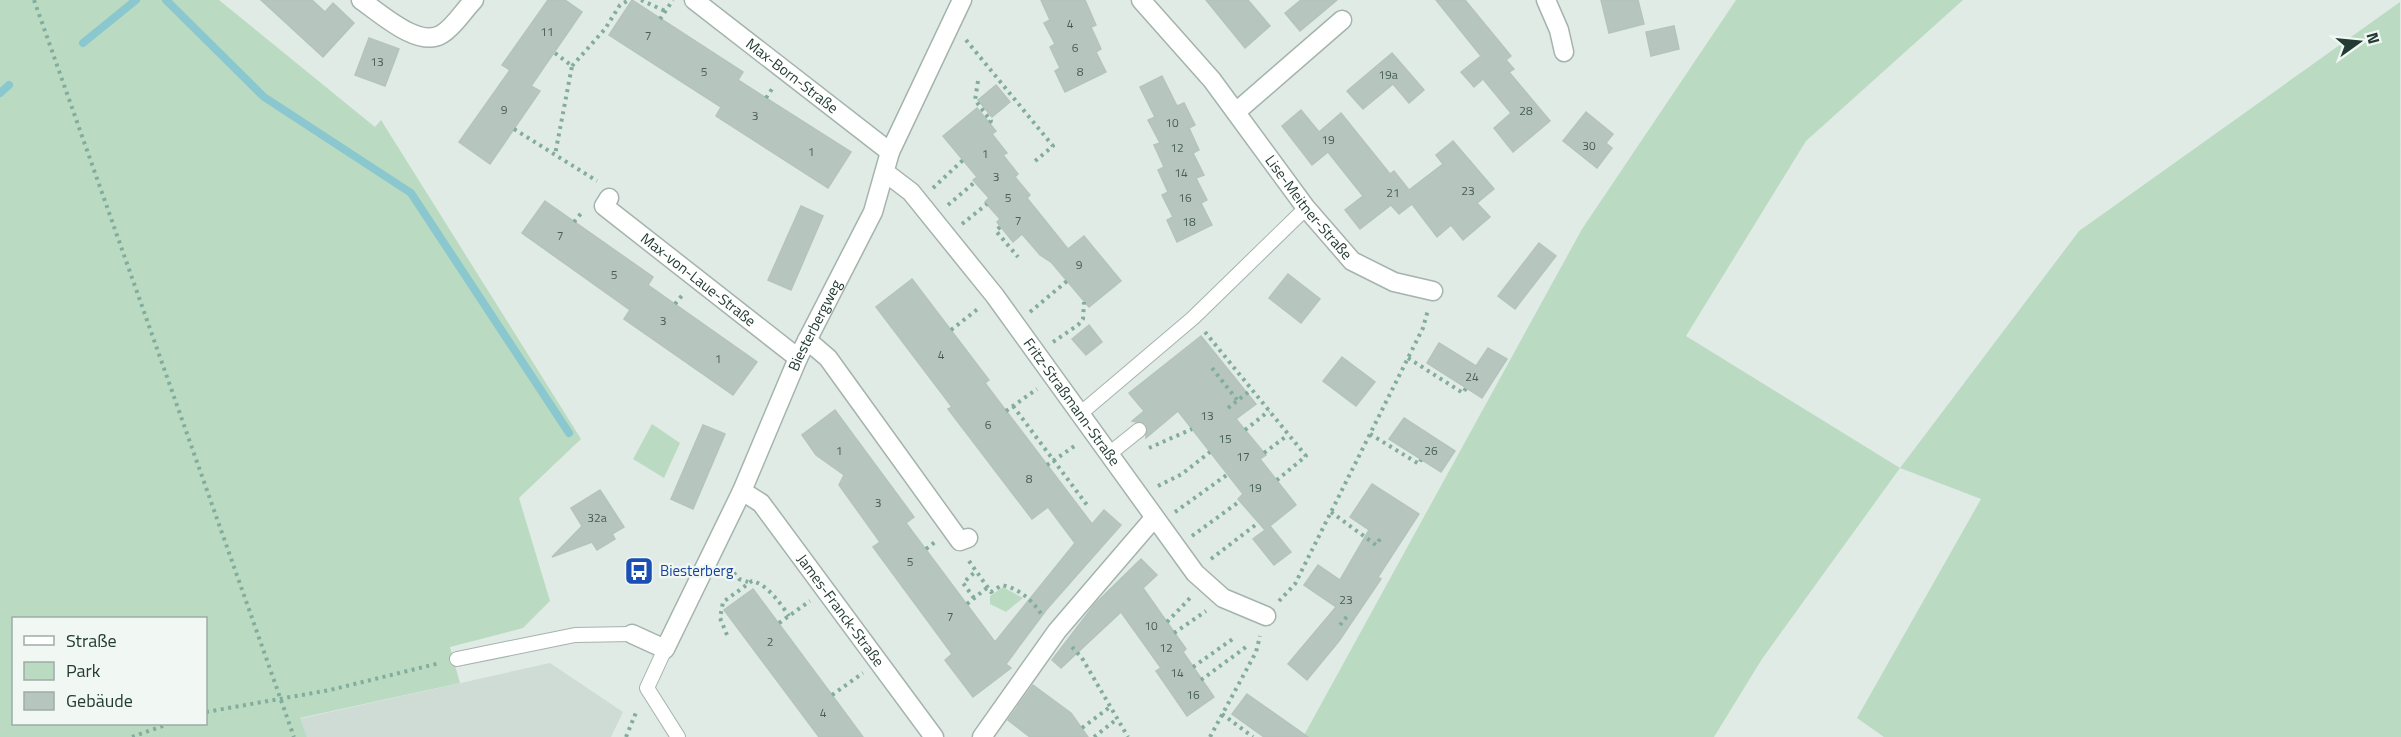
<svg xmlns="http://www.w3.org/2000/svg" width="2401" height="737" font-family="'Titillium Web',sans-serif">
<rect width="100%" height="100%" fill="#e1ebe6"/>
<path fill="#cfdbd5" d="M550,663L623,712L611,737H307L299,719Z"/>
<g fill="#badbc2" fill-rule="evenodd">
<path d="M0,0H219L375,127L381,120L581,439L519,498L550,601L523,628L450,647L460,683L300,718L307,737H0ZM14,618H206V724H14Z"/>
<path d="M1736,0H1963L1806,141L1686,336L1900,468L2079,231L2400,2L2401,737H1884L1857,718L1981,499L1900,468L1762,659L1714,737H1303L1582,229Z"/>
<path d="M652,424L680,443L664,478L633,459Z"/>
<path d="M1003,587L1023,598L1006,612L990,604V596Z"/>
</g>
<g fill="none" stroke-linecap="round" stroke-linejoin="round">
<g stroke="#8bc7ce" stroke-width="8">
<path d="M166,0L264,97L411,193L569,433"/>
<path d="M83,43L136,0"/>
<path d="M0,93L9,85"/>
</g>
</g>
<g fill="#b6c6bf" stroke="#b4c4bd" stroke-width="1.5">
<path d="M261,0H312L325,12L333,3L354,23L323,57Z"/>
<path d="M548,0H565L582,12L531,86L540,91L490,164L459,142L510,70L502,65Z"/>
<path d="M632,0L743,72L738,80L851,152L828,188L716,116L721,107L609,35Z"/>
<path d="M1041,0H1085L1096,25L1091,27L1101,49L1096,52L1106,72L1065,92L1055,71L1060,68L1050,47L1055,44L1044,23L1050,20Z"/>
<path d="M1206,0H1248L1270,26L1245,48Z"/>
<path d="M1301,0H1337L1300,31L1285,13Z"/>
<path d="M1436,0H1465L1511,56L1506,60L1514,69L1509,72L1550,121L1513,152L1494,128L1511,113L1483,79L1474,87L1461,72L1481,56Z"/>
<path d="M1601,0H1638L1644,24L1609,33Z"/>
<path d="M1674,26L1679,49L1651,56L1646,32Z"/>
<path d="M369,38L399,49L385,86L355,75Z"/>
<path d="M1392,53L1424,90L1409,103L1393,84L1363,109L1347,91Z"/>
<path d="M1162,76L1177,106L1184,103L1195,125L1189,128L1199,150L1193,153L1204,175L1196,178L1207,200L1201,203L1212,225L1177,242L1167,220L1173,217L1162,195L1168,192L1158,170L1164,167L1154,145L1160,143L1148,120L1155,117L1140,87Z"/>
<path d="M996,85L1010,102L992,117L978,100Z"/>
<path d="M977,108L996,131L992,134L1007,153L1003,155L1018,174L1015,177L1030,195L1027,198L1068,249L1084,236L1121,281L1089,307L1051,262L1040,255L1022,234L1013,242L997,222L1000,219L985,202L989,198L973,180L977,177L943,136Z"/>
<path d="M1301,110L1319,132L1341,113L1390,174L1394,171L1409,190L1443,164L1436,155L1453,141L1494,189L1477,203L1490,217L1463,240L1451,225L1437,237L1412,204L1399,214L1391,205L1360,229L1345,210L1363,196L1328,152L1312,165L1282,126Z"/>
<path d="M1586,112L1613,134L1606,143L1612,148L1597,168L1563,141Z"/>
<path d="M545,201L653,277L648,285L757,362L733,395L624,319L630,310L522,233Z"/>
<path d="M801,206L823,216L791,290L768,280Z"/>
<path d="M1539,243L1556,256L1515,309L1498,296Z"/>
<path d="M1288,274L1320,299L1301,323L1269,298Z"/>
<path d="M912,279L989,380L985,383L1092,524L1104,510L1121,525L1047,609L1006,664L1011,668L973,697L945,660L952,654L873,547L880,542L839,485L844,475L816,455L802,435L835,410L914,517L906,523L995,642L1075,543L1048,507L1032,519L948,409L952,407L876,307Z"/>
<path d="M1089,325L1102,342L1086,355L1072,339Z"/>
<path d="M1201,336L1256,404L1236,419L1266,455L1260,459L1296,505L1270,526L1291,552L1274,565L1253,539L1265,530L1238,499L1243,494L1178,411L1146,438V424L1132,421L1144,411L1129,393Z"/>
<path d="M1439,343L1476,366L1488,348L1507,359L1482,398L1427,363Z"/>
<path d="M1342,357L1375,382L1356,406L1323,381Z"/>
<path d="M1404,418L1455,451L1441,472L1389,439Z"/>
<path d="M703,425L725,434L693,509L671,499Z"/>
<path d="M1372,484L1419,514L1378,577L1381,579L1339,641L1307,680L1288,664L1336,607L1304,585L1318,565L1340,580L1369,530L1350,517Z"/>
<path d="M600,490L624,527L612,534L615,539L597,550L592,542L552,557L582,526L571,508Z"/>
<path d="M1141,559L1157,575L1143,588L1186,649L1183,652L1214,697L1187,716L1156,671L1161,668L1121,612L1061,668L1052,660L1095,604Z"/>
<path d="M753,589L832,695L863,737H819L724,610Z"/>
<path d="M1033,685L1071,713L1088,737H1030L1008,720Z"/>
<path d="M1247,694L1308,737H1264L1232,714Z"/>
</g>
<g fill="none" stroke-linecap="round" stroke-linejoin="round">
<g stroke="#a4b3ad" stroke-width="16">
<g id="lane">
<path d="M1081,413L1193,318L1306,208"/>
<path d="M1109,454L1139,430"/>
<path d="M665,649L647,688L678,737"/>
<path d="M457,659L575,635L632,634"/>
</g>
</g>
<g stroke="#a4b3ad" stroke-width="21">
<g id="street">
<path d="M361,0C380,13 419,49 442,34C454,27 464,10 474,0"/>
<path id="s1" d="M694,0L890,152"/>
<path id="s2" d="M1141,0L1212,80L1306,208L1352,261L1394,282L1433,291"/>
<path d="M1546,0L1559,30L1564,52"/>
<path d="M1236,112L1342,20"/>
<path id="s3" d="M886,173L911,192L995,296L1195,573L1223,598L1266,616"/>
<path id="s4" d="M609,198L604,206L798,358"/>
<path d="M807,340L828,358L960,541L968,538"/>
<path id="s5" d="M742,491L761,503L934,737"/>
<path id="s6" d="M632,634L665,649L742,491L798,358L873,212L890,152L962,0"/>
<path d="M982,737L1057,631L1154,518"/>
</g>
</g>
<g stroke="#82ad9e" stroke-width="4" stroke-dasharray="3 4.5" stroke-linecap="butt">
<path d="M34,0L294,737"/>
<path d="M641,0L665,11"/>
<path d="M660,19L673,0"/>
<path d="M966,40L1053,146L1034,162"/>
<path d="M555,53L572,66L555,155"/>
<path d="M572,66L605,29L620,5L629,0"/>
<path d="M978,81L975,100L991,121L989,123"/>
<path d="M766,98L774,86"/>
<path d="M514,129L597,181"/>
<path d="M933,188L963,160"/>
<path d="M948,205L975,182"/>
<path d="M574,222L583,211"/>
<path d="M962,224L987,204"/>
<path d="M1000,227L996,231L1018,257"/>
<path d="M675,304L684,293"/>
<path d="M1030,312L1067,281"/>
<path d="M951,330L979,308"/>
<path d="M1205,332L1306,456L1277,480"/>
<path d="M1053,342L1078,325L1083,319L1084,302"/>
<path d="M1408,358L1463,393L1466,388"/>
<path d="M1212,368L1238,401"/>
<path d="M1013,406L1087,505"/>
<path d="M1228,408L1251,390"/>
<path d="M1006,411L1037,389"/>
<path d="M1245,430L1269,411"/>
<path d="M1370,434L1419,464L1421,460"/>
<path d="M1149,448L1192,429"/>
<path d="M1264,453L1288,435"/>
<path d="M1047,465L1076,445"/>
<path d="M1158,486L1182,474L1210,452"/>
<path d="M1175,512L1228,474"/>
<path d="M1331,512L1376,545L1382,536"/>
<path d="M1192,536L1240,501"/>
<path d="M926,549L935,542"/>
<path d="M1211,559L1258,523"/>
<path d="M969,561L991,592L1002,585C1020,589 1032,600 1042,615"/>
<path d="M729,567L739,579L748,582"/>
<path d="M974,598L963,583L976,571"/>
<path d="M1279,601L1295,584L1423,328L1428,310"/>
<path d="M967,604L988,587"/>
<path d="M1167,622L1191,597"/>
<path d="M779,623L810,601"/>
<path d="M1340,625L1348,615"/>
<path d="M1174,633L1206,611"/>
<path d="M727,635L720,618L723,602L752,581C767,584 781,604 789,616"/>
<path d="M1072,647L1082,658L1128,737"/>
<path d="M1193,667L1234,638"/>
<path d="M1201,680L1246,647"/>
<path d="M832,695L863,673"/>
<path d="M206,712L330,690L440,663"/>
<path d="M1222,714L1253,737"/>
<path d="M1082,728L1110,707"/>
<path d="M132,737L168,724"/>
<path d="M626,737L637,710"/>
<path d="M1094,737L1117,719"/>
<path d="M1210,737L1256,652L1260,636"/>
</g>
<use href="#lane" stroke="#fff" stroke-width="14"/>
<use href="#street" stroke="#fff" stroke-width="18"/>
</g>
<defs>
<g id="bus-square" transform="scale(1.5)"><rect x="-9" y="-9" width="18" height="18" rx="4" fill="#1a4fb4" stroke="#f1f8f4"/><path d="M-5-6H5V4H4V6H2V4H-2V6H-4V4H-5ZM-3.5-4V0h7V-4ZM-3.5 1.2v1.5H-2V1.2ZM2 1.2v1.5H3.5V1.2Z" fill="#fff"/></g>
</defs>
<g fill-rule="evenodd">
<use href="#bus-square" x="639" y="571"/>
</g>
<g text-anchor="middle" stroke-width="4.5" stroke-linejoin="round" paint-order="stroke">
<g font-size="12" fill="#475e56">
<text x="1070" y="28">4</text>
<text x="547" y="36">11</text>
<text x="648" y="40">7</text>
<text x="1075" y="52">6</text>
<text x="377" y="66">13</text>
<text x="704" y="76">5</text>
<text x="1080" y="76">8</text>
<text x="1388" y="79">19a</text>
<text x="504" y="114">9</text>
<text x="1526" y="115">28</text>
<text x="755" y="120">3</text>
<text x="1172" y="127">10</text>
<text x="1328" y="144">19</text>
<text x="1589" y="150">30</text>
<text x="1177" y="152">12</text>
<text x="811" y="156">1</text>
<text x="985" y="158">1</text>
<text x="1181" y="177">14</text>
<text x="996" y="181">3</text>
<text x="1468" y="195">23</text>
<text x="1393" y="197">21</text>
<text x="1008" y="202">5</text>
<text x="1185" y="202">16</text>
<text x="1018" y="225">7</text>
<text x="1189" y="226">18</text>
<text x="560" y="240">7</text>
<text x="1079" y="269">9</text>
<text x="614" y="279">5</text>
<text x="663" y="325">3</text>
<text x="941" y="359">4</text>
<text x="718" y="363">1</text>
<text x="1472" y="381">24</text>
<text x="1207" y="420">13</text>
<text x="988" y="429">6</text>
<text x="1225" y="443">15</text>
<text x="839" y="455">1</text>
<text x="1431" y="455">26</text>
<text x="1243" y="461">17</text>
<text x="1029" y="483">8</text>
<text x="1255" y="492">19</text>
<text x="878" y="507">3</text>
<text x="597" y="522">32a</text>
<text x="910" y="566">5</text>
<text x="1346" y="604">23</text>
<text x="950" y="621">7</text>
<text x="1151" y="630">10</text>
<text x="770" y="646">2</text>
<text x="1166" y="652">12</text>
<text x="1177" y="677">14</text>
<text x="1193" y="699">16</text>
<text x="823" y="717">4</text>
</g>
<g font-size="15" fill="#223b33" stroke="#f1f8f4">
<text dy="5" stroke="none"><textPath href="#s1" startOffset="124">Max-Born-Straße</textPath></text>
<text dy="5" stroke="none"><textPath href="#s2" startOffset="267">Lise-Meitner-Straße</textPath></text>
<text dy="5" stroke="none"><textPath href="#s4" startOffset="129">Max-von-Laue-Straße</textPath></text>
<text dy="5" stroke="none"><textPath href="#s6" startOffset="393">Biesterbergweg</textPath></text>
<text dy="5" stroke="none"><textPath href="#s3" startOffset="296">Fritz-Straßmann-Straße</textPath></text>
<text dy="5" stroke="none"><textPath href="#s5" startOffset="156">James-Franck-Straße</textPath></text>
</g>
<g font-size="15" fill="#164399" stroke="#f1f8f4" text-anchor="start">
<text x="660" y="576">Biesterberg</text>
</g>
</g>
<rect x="12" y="617" width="195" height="108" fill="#f1f8f4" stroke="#9eaca7" stroke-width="1.5"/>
<rect x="24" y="636" width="30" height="9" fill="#ffffff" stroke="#9eaca7" stroke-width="1.5"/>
<text x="66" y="647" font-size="18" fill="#223b33">Straße</text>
<rect x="24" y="662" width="30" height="18" fill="#badbc2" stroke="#9eaca7" stroke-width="1.5"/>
<text x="66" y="677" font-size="18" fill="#223b33">Park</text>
<rect x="24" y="692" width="30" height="18" fill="#b6c6bf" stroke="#9eaca7" stroke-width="1.5"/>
<text x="66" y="707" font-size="18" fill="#223b33">Gebäude</text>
<g transform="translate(2359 42) rotate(75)" stroke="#f1f8f4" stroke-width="4.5" paint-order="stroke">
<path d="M0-4.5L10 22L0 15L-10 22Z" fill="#223b33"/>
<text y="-9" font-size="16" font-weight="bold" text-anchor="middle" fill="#223b33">N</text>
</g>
</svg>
